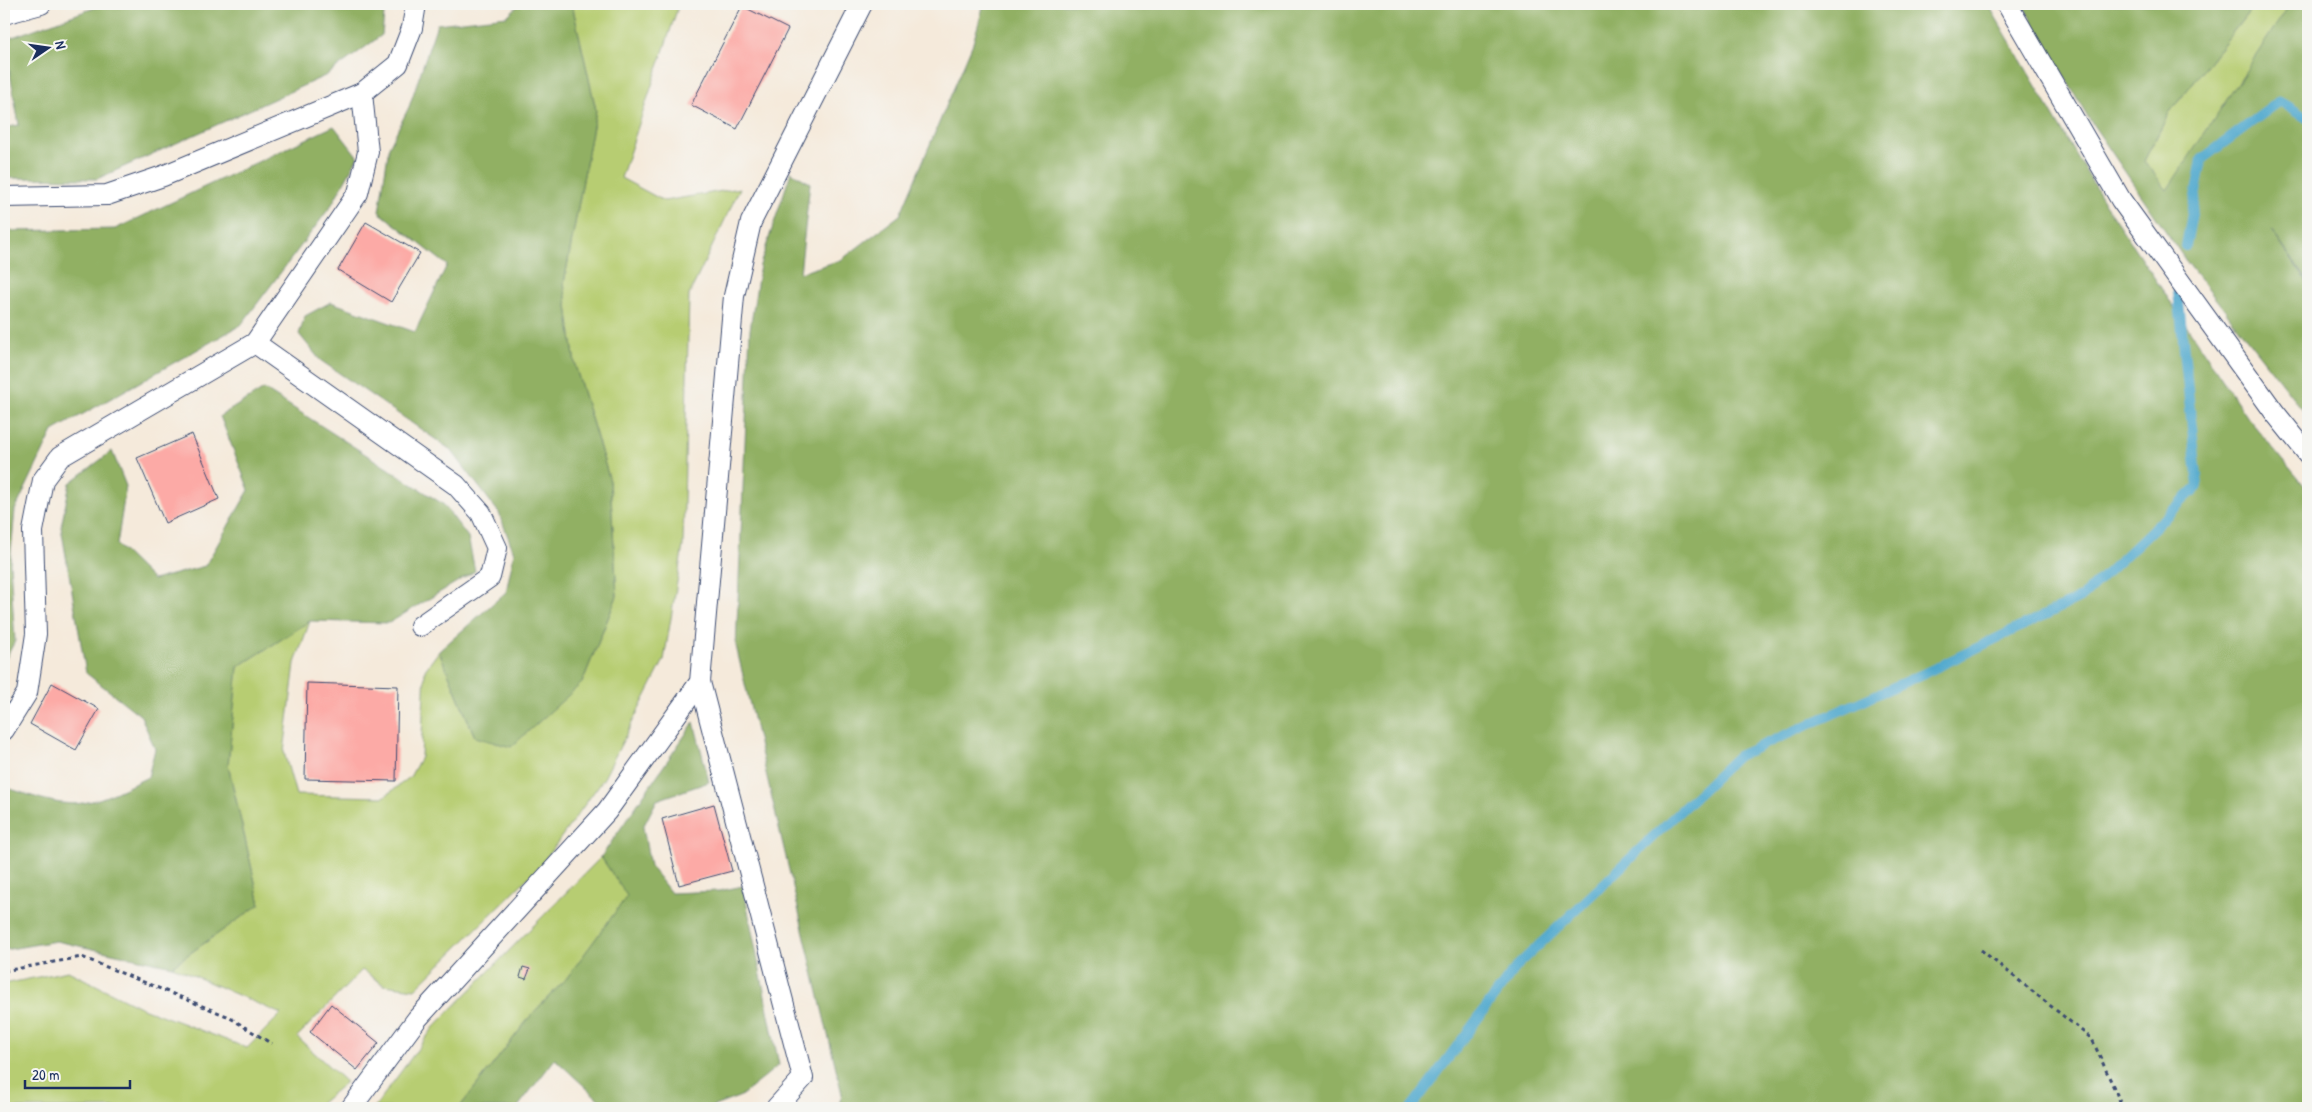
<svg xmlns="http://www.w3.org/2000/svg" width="2312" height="1112" font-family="'Patrick Hand',sans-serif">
<rect width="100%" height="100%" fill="#f6f6f2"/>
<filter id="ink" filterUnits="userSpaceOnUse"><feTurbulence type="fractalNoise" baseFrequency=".02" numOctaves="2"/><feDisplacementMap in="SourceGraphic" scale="10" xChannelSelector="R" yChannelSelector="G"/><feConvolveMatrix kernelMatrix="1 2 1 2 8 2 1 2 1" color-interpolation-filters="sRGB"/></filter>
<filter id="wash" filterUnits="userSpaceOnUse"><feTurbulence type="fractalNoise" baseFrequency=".0096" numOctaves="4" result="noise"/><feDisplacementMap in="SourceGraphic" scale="20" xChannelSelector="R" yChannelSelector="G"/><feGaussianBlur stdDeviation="1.12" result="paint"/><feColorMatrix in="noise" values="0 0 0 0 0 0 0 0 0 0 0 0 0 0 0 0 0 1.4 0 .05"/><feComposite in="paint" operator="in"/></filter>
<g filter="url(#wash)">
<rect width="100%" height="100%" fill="#f5eadb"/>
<g fill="#b7cd72" stroke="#697e68">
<path d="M572,4H679L621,178L664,201L740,188L689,295L683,546L664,660L604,778L541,865L415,989L384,985L362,970L297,1037L346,1082L315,1108H192L184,1103L180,1108H4V984L68,971L140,1007L247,1048L281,1014L172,966L260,904L228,765L238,667L310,621L295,663L284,752L296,795L384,797L410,777L421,757L425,670L439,651L475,737L582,683L617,596L610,481L575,365L564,283L596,110Z"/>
<path d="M2255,4H2308V281L2205,137L2167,191L2144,161L2169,113Z"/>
<path d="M601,857L628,896L566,979L533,1013L459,1108H374L434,1027Z"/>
</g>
<g fill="#91b064" stroke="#567061">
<path d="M105,4H385L382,35L327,75L97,179L4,178V128L19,125L4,40Z"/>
<path d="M520,4H572L596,110L564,283L575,365L610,481L617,596L582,683L511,747L475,737L439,651L506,592L514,553L499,513L451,450L320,360L299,334L305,316L331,302L415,332L447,265L379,212L389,147L409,107L437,24L507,16Z"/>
<path d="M984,4H1988L2105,204L2248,418L2308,490V1108H838L842,1094L736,646L750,330L760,265L791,172L810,183L800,273L841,260L900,215L973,43Z"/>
<path d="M2022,4H2255L2169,113L2144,161L2167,190L2290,4H2308V281L2271,230L2308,283V417L2186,261L2091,122Z"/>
<path d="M334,126L358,157L331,206L241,325L53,431L15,510L10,563L15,641L4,662V231L115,229Z"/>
<path d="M264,389L443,504L468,537L475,571L389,623L310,621L238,667L228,765L260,904L172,966L56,941L4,950V787C28,794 57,807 83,803C106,799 127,787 148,777L155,749L141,716L86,673L61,527L70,483L112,451L126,486L117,545L153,580L205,566L249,490L220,416Z"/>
<path d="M694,722L709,782L657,800L643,827L650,866L671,893L719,891L743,886L779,1065L741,1096L709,1108H608L555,1059L517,1108H459L533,1013L566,979L627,896L601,857Z"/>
</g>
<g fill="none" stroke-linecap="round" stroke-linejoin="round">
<g stroke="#4fa8cd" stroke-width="10">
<path d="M2186,246L2202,159L2280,101L2308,119"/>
<path d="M1411,1108L1517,966L1738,756L1925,673L2082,597L2198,486L2178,292"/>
</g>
</g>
<g id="blocks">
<g fill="#fcaaa6">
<path d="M742,6L788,29L737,129L691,105Z"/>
<path d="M366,222L420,253L391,302L338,270Z"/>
<path d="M192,434L219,499L165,523L137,458Z"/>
<path d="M52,683L99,709L76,750L30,724Z"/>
<path d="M307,683L398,686L396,781L305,779Z"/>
<path d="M714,804L732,871L679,885L662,819Z"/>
<path d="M523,967L530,969L526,979L520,977Z"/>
<path d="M331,1004L379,1043L357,1070L310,1032Z"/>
</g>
</g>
</g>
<g filter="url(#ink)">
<use href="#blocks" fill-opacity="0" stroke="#3c4b71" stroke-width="1"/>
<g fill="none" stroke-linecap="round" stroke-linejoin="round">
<g stroke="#3c4b71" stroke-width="22">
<g id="lane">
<path d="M2007,4L2121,200L2275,413L2308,454"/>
<path d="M4,14L41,4"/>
<path d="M4,197L107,195L163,176L362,93L398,64L412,28L416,4"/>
<path d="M255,343L456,485L481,513L497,548L490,577L420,626"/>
<path d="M700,682L803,1078L776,1108"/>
<path d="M4,730L27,693L36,634L33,531L43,480L60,457L255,343L358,193L368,152L362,93"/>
<path d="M351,1108L417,1019L607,811L700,682L734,296L751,222L862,4"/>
</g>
</g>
<g stroke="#3c4b71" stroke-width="3" stroke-dasharray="4 4" stroke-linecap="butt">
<path d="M1981,950L2092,1039L2123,1108"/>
<path d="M4,971L82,957L227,1016L272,1044"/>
</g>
<use href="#lane" stroke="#fff" stroke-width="20"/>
</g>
</g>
<rect width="2312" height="1112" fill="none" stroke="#f6f6f2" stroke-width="20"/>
<g transform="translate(48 48) rotate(77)" stroke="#f6f6f2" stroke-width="4" paint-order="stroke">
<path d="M0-4L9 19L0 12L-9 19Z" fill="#1b2f5e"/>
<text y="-8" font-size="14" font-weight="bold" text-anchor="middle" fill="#1b2f5e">N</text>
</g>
<path d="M25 1080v8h105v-8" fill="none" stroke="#1b2f5e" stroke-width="2.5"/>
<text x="32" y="1080" font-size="15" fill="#1b2f5e" stroke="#f6f6f2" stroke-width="4" paint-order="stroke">20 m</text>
</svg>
